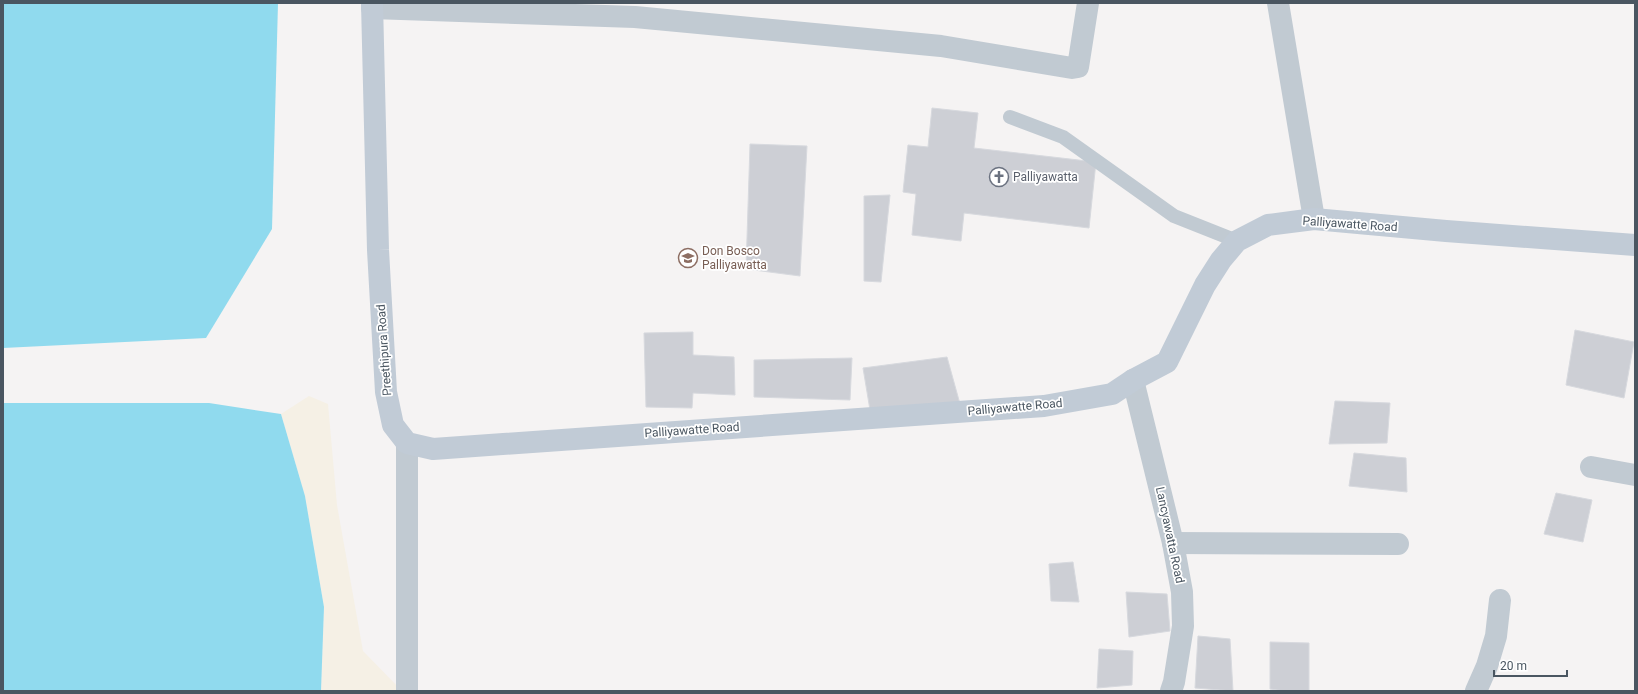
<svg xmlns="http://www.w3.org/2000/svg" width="1638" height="694" font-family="Roboto,sans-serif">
<rect width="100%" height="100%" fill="#f5f3f3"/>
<path fill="#f5f0e5" d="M309,396L328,404L337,505L363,651L400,689V691H321L324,607L305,496L281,414Z"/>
<g fill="#90daee">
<path d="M3,3H278L272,229L206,338L3,348Z"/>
<path d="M3,403H209L281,414L305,496L324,607L321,691H3Z"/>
</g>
<g fill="#cdcfd5" stroke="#d7d9de">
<path d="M932,108L978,113L974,148L1096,162L1089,228L964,213L961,241L912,235L916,194L903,192L908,145L928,147Z"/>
<path d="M750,144L807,146L800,276L746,269Z"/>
<path d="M890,195L881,282L864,281V196Z"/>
<path d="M1575,330L1634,342L1624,398L1566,385Z"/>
<path d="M693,332V355L734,357L735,395L693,393L692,408L646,407L644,333Z"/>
<path d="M947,357L960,404L870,410L863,368Z"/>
<path d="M852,358L850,400L754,397V360Z"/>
<path d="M1335,401L1390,403L1387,443L1329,444Z"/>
<path d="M1354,453L1406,458L1407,492L1349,486Z"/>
<path d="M1556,493L1592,500L1583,542L1544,534Z"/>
<path d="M1073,562L1079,602L1051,601L1049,564Z"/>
<path d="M1126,592L1167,594L1170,631L1129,637Z"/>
<path d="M1198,636L1230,639L1233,691L1195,688Z"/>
<path d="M1270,642L1309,643V691H1284L1270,689Z"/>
<path d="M1099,649L1133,651L1132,685L1097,688Z"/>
</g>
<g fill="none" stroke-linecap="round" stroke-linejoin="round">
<path stroke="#c1cad2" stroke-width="14" d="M1010,117L1063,137L1174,216L1237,241"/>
<g stroke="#c1cad2" stroke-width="22">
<path d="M1278,3L1314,219"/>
<path d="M372,8L635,17L941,46L1072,68L1078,67L1088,3"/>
<path d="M1133,380L1173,543L1182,592L1183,626L1174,682L1171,691"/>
<path d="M1591,467L1635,475"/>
<path d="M1173,543L1398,544"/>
<path d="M407,691V443"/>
<path d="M1476,691L1487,666L1496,636L1500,600"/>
</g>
<path stroke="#c1cbd6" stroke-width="22" d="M372,3L378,250L386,392L393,425L407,443L433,449L1044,406L1112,394L1133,380L1167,362L1205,285L1221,260L1237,241L1268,225L1314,219L1446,231L1635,245"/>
</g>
<defs>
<g id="church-ring" transform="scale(1)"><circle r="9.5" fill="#fff" stroke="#6b7280" stroke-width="1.5"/><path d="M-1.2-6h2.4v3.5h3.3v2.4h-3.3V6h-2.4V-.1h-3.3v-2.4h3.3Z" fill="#6b7280"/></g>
<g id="school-ring" transform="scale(1)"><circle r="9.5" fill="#fff" stroke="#8d6e63" stroke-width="1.5"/><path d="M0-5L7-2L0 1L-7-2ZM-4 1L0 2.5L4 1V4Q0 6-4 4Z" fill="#8d6e63"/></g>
</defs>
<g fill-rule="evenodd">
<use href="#church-ring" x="999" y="177"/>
<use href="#school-ring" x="688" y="258"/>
</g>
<g text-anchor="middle" stroke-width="3.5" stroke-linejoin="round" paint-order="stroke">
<g font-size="12" fill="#5b616d" stroke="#fff" text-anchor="start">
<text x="1013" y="181">Palliyawatta</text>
</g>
<g font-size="12" fill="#4a5661" stroke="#fff">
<text transform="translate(1350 224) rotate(4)" y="4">Palliyawatte Road</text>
<text transform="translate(384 350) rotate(-94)" y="4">Preethipura Road</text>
<text transform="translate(1015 407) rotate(-5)" y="4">Palliyawatte Road</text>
<text transform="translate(692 430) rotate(-4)" y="4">Palliyawatte Road</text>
<text transform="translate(1170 535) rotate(78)" y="4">Lancyawatta Road</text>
</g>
<g font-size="12" fill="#785e54" stroke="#fff" text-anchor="start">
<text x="702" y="255">Don Bosco<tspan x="702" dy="14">Palliyawatta</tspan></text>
</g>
</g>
<rect width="1638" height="694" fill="none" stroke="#4a5661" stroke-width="8"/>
<path d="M1494 670v6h73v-6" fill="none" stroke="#4a5661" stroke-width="2"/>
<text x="1500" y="670" font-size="12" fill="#4a5661" stroke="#ffffff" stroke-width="3" paint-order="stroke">20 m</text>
</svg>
